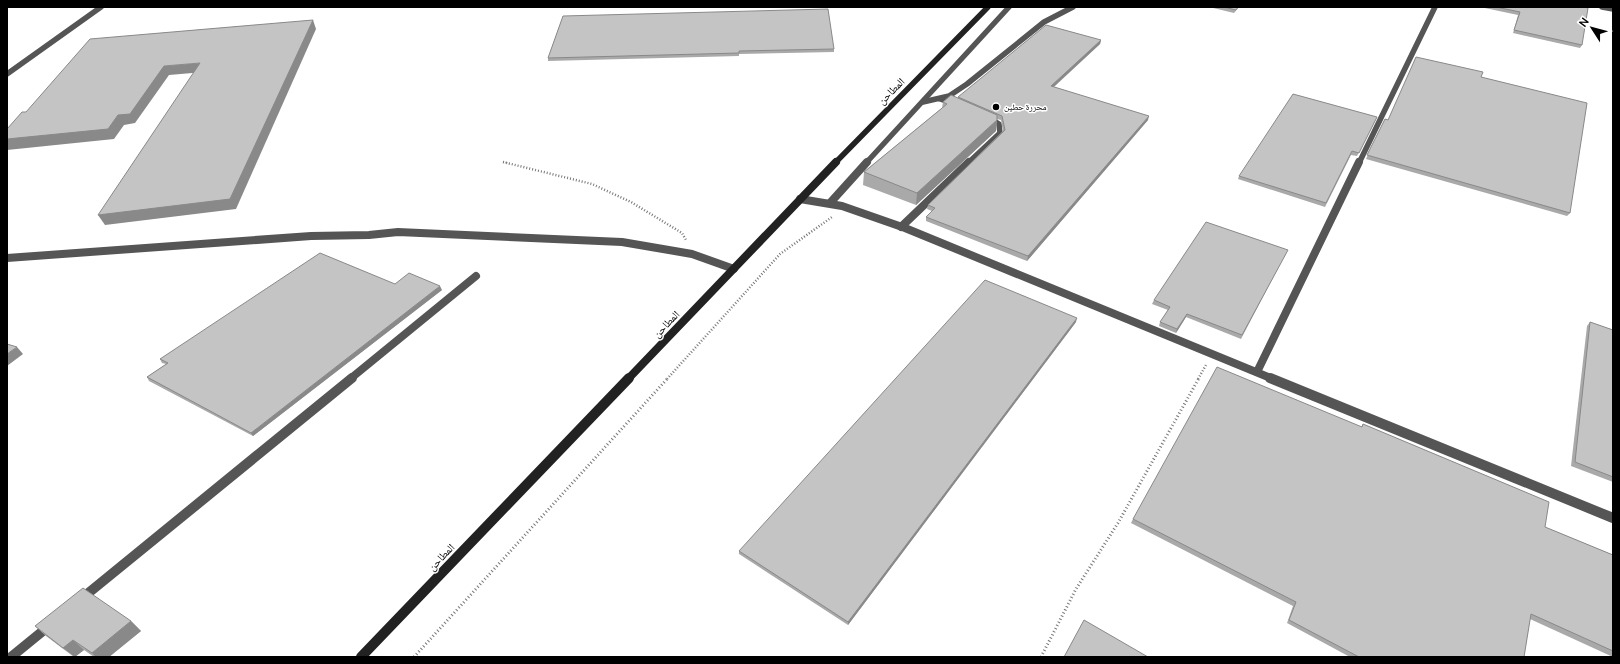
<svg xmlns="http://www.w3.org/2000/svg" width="1620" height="664" font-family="Manrope,'Noto Naskh Arabic',sans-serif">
<rect width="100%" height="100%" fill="#fff"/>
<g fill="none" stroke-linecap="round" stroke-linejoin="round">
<path stroke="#777" stroke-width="1.5" stroke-dasharray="0.5 1.5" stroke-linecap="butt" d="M503,162L508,163"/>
<g stroke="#777" stroke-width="2.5" stroke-dasharray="1 2" stroke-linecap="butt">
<path d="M503,162L592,184L631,202L682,233L686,240"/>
<path d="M667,379L780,254L832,217"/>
<path d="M1198,379L1206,365"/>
</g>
<g stroke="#777" stroke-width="3" stroke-dasharray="1 2.5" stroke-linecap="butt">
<path d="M414,657L668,378"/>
<path d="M1041,657L1076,589L1118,523L1199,378"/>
</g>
<g stroke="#555" stroke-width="5.5">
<path d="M1602,7L1613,9"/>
<path d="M940,99L955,104"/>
<path d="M923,102L949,96L967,84L1044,22L1073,7"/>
<path d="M866,163L1009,7"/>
<path d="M968,163L1000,133L999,124L988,117"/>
<path d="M1359,163L1435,7"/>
</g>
<g stroke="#555" stroke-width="8">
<path d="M800,199L842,206L905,228L1273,379"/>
<path d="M830,203L867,162"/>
<path d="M901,227L969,162"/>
<path d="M1257,372L1359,162"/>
<path d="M350,379L476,276"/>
</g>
<g stroke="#555" stroke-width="10">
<path d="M1270,378L1613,518"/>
<path d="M81,599L352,378"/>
<path d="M11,657L49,626"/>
</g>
<path stroke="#555" stroke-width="5.5" d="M7,74L101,7"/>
<path stroke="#555" stroke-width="8" d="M7,258L311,236L369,235L398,232L622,242L692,254L734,269"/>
<path stroke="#222" stroke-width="5.5" d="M835,163L988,7"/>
<path stroke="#222" stroke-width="8" d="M628,379L836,162"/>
<path stroke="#222" stroke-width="10" d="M361,657L629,378"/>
</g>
<g fill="#a9a9a9">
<path d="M1209,7H1239L1234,13Z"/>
<path d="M1480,7H1584L1582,45L1580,48L1513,33L1518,15Z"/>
<path d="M563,16L834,49V52L739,54V56L548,61V58Z"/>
<path d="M1101,40L1100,44L1054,87L1148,120L1027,261L926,221V217L932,211L927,209L928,205L1003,131L1001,120L997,119L996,131L916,205L863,185L864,172L942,108L943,102L958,98V97Z"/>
<path d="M1481,77L1570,213L1567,216L1366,159L1385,119L1387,120Z"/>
<path d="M1377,117L1357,156L1351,155L1325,207L1238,179L1239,176Z"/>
<path d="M1286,253L1241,339L1186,317L1176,333L1159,326L1160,322L1168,310L1152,304L1154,300Z"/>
<path d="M395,284L442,290L253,436L149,381L147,377L166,364L162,363L160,359Z"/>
<path d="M1076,322L848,625L739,554V551Z"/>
<path d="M1590,322L1613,330V482L1571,466L1587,326Z"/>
<path d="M1363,424L1545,527L1613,555V657L1530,619L1524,657H1350L1287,623L1293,606L1131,523L1133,519L1361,427Z"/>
<path d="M131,621L141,631L109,657H94L84,650L74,657L46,636L35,626Z"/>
</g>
<g fill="#898989">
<path d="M313,20L316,29L236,209L105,225L98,215Z"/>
<path d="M1101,40L1100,44L1050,90L1051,86Z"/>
<path d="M200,63L204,72L169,75L135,123L124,125L114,139L7,150V139L118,115L164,66Z"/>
<path d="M1149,116L1148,120L1027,261L1028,256Z"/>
<path d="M997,120L996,131L916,205L917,193Z"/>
<path d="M440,286L442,290L253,436L251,433Z"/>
<path d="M1187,314L1186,317L1176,333L1177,329Z"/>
<path d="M1077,318L1076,322L848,625V622Z"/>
<path d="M17,347L23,354L7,366V354Z"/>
<path d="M131,621L141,631L109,657H96L92,653Z"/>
<path d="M73,640L84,650L75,657L63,648Z"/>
</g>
<g fill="#c4c4c4" stroke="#898989">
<path d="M1224,7H1238L1236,10Z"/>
<path d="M1496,7H1584L1588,8L1582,45L1514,30L1520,12Z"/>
<path d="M828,9L834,49L739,51V53L548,58L563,16Z"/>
<path d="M313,20L230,199L98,215L200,63L164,66L130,114L118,115L108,129L7,139V129L22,112H26L90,39Z"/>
<path d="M1046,25L1101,40L1051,86L1149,116L1028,256L926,217L935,208L928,205L1005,130L1002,116L958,97Z"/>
<path d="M1416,57L1483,72L1481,77L1587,103L1570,213L1367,155L1385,119L1388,120Z"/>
<path d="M1293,94L1377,117L1359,153L1352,151L1326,203L1239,176Z"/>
<path d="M951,95L997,115V120L917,193L864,172L947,104L943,102Z"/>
<path d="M1206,222L1288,250L1242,335L1187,314L1177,329L1160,322L1170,307L1154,300Z"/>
<path d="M320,253L395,284L409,273L440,286L251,433L147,377L168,363L160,359Z"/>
<path d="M985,280L1077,318L848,622L739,551Z"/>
<path d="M1590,322L1613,330V477L1575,462Z"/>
<path d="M7,344L17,347L7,354Z"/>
<path d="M1217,367L1362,427L1363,424L1549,502L1545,527L1613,555V651L1531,614L1524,657H1359L1289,620L1296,602L1133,519Z"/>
<path d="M83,588L131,621L92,653L73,640L63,648L35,626Z"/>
<path d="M1084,620L1148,657H1064Z"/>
</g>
<circle fill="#000" stroke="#fff" stroke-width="1.5" cx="996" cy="107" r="4"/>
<g text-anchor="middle" stroke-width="3" stroke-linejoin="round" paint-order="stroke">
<g font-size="9" fill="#000" stroke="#fff" text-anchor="start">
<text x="1004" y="110">محررة حطين</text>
</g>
<g font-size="11" fill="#000" stroke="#fff">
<text transform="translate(891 91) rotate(-45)" y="4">المطاحن</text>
<text transform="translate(666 324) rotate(-46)" y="4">المطاحن</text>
<text transform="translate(441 557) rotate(-46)" y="4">المطاحن</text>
</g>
</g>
<rect width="1620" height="664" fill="none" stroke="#000000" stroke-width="16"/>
<g transform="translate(1592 28) rotate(306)" stroke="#ffffff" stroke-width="3" paint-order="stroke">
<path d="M0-3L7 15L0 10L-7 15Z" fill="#000000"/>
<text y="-6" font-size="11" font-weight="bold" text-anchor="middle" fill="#000000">N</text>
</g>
</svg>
